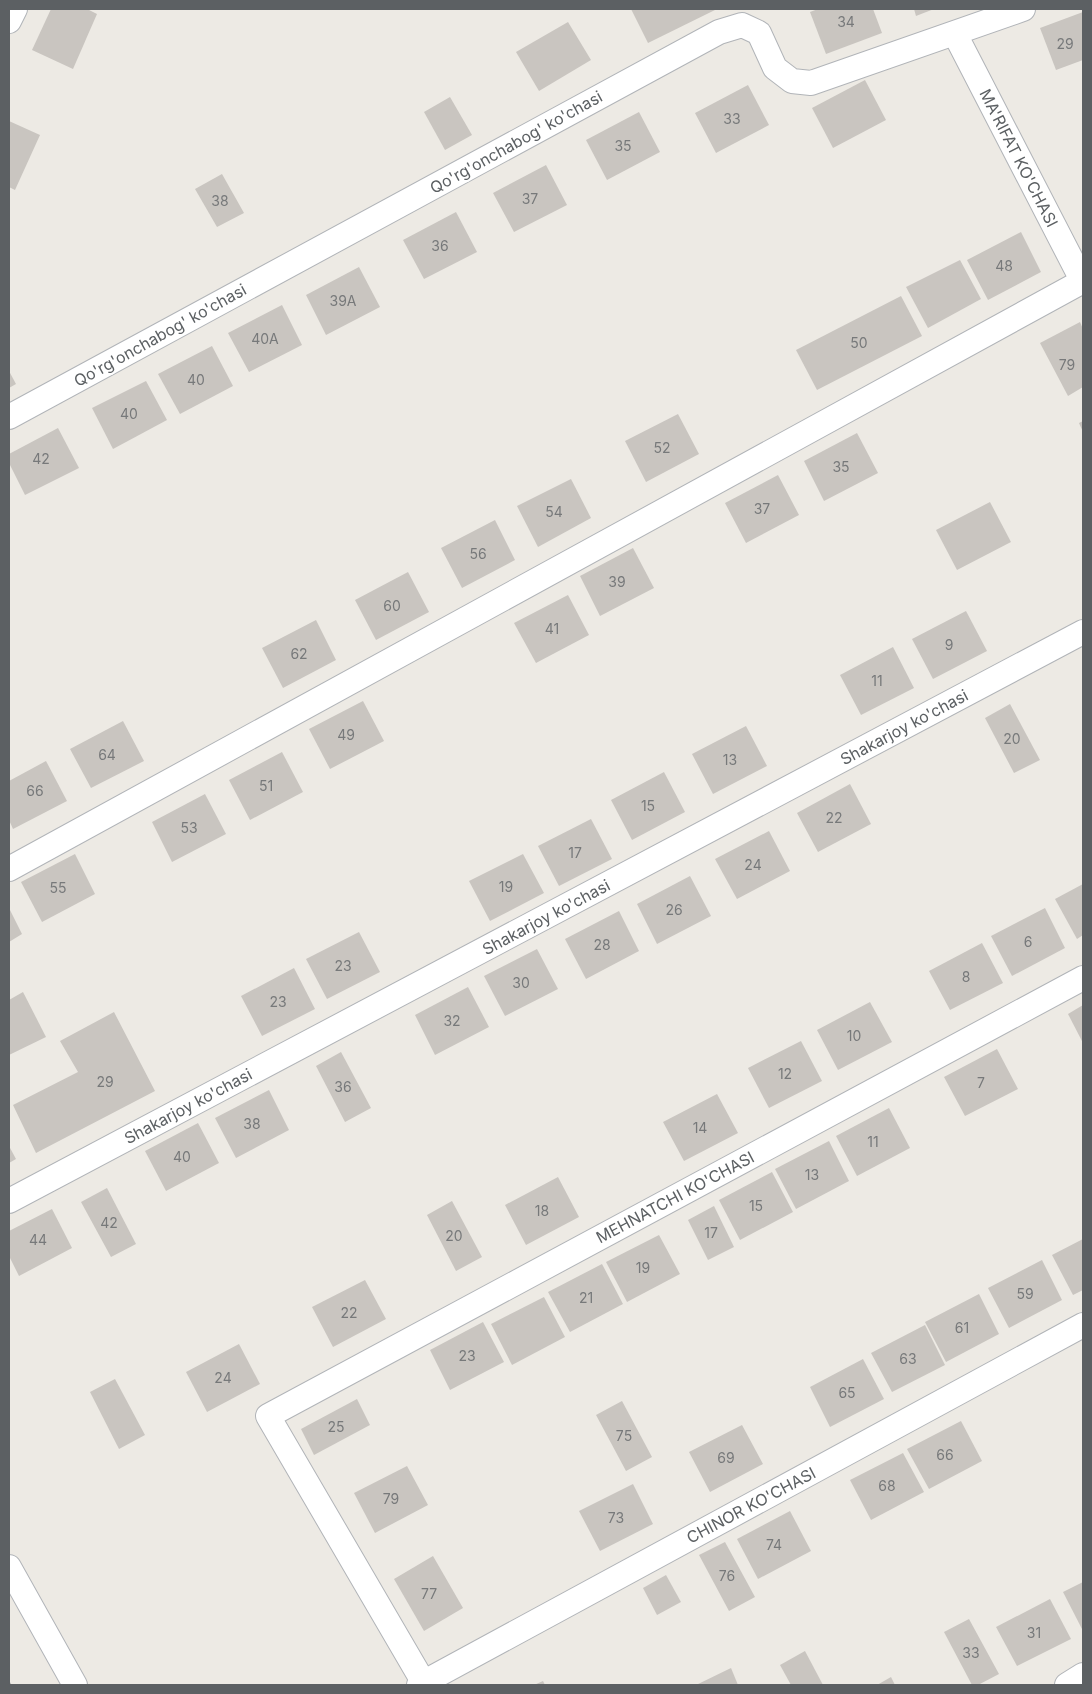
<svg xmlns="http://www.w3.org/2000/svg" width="1092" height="1694" font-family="Inter,sans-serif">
<rect width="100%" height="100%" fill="#edeae4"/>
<g fill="#c9c5c0">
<path d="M51,9H87L97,14L73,69L32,50Z"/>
<path d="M631,9H717L648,43Z"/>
<path d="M818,9H873L882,33L826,54L810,12Z"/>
<path d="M914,9H934L916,16Z"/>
<path d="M1083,12V60L1056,70L1040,28Z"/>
<path d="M568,22L591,60L539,91L516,52Z"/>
<path d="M865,80L886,120L833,148L812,108Z"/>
<path d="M748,85L769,125L716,153L695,113Z"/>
<path d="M450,97L472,135L445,150L424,112Z"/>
<path d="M639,112L660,152L607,180L586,140Z"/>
<path d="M9,121L40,135L15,190L9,187Z"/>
<path d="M546,165L567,205L514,232L493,193Z"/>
<path d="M222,174L244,213L217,227L195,189Z"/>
<path d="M456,212L477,252L424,279L403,240Z"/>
<path d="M1021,232L1041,272L988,300L967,260Z"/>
<path d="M960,260L981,299L928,328L906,287Z"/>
<path d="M359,267L380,307L326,335L306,295Z"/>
<path d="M901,296L922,336L817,390L796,350Z"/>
<path d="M282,305L302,345L249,372L228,333Z"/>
<path d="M1080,322L1083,329V387L1068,396L1040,343Z"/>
<path d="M212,346L233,386L180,414L158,374Z"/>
<path d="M9,371L16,384L9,388Z"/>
<path d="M146,381L167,420L113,449L92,408Z"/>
<path d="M678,414L699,454L646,482L625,441Z"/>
<path d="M1083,421V432L1079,423Z"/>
<path d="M58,428L79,468L25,495L9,463V454Z"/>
<path d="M857,433L878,473L824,501L804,461Z"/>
<path d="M778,475L799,515L746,543L725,503Z"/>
<path d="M571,479L591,518L538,547L517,506Z"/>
<path d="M990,502L1011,542L957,570L936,530Z"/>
<path d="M495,520L515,560L462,588L441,548Z"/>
<path d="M633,548L654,588L600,616L580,576Z"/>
<path d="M408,572L429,612L376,640L355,600Z"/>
<path d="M568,595L589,635L536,663L514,623Z"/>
<path d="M966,611L987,651L933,679L912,639Z"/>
<path d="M316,620L336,660L283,688L262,648Z"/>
<path d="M893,647L914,688L861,715L840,675Z"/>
<path d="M363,701L384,741L330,769L309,729Z"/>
<path d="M1010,704L1040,760L1014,773L985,718Z"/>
<path d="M123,721L144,761L91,788L70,749Z"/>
<path d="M746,726L767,766L713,794L692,754Z"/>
<path d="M282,752L303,792L250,820L229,780Z"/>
<path d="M46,761L67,801L13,829L9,820V781Z"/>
<path d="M664,772L685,812L632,840L611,800Z"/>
<path d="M850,784L871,824L818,852L797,813Z"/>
<path d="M205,794L226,834L172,862L152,822Z"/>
<path d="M591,819L612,859L559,886L538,846Z"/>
<path d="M769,831L790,871L737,899L715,859Z"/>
<path d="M75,854L95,894L42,922L21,882Z"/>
<path d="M523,854L544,893L490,921L469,881Z"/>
<path d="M690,876L711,916L657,944L637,904Z"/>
<path d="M1083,884V935L1077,939L1055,899Z"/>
<path d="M9,908L22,934L9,942Z"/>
<path d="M1045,908L1065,948L1012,976L991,936Z"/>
<path d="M619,911L639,951L586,979L565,939Z"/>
<path d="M359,932L380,972L327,999L306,959Z"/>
<path d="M982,943L1003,983L950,1010L929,971Z"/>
<path d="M537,949L558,989L505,1016L484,976Z"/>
<path d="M294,968L315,1009L262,1036L241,996Z"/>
<path d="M468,987L489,1027L435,1055L415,1015Z"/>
<path d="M23,992L46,1037L9,1055V1000Z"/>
<path d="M870,1002L892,1042L838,1070L817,1030Z"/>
<path d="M1083,1005V1043L1068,1014Z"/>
<path d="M114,1012L155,1091L36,1153L13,1105L78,1072L60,1041Z"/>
<path d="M801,1041L822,1081L769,1108L748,1068Z"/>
<path d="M997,1049L1018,1089L965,1116L944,1077Z"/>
<path d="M341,1052L371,1108L345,1122L316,1066Z"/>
<path d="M269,1090L289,1130L236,1158L215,1118Z"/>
<path d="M717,1094L738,1133L684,1161L663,1122Z"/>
<path d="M889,1108L910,1148L857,1176L836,1136Z"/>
<path d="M198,1123L219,1163L166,1191L145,1151Z"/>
<path d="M829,1141L849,1181L796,1209L775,1169Z"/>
<path d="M9,1146L16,1159L9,1163Z"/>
<path d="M772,1172L793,1212L740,1240L719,1200Z"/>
<path d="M558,1177L579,1217L526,1245L505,1205Z"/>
<path d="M107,1188L136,1244L111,1257L81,1202Z"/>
<path d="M452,1201L482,1257L456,1271L427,1215Z"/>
<path d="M714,1206L734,1247L708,1260L688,1220Z"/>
<path d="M52,1209L72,1248L19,1276L9,1256V1231Z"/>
<path d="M659,1235L680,1274L627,1302L606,1262Z"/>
<path d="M1083,1239V1290L1073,1295L1052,1255Z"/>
<path d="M1042,1260L1062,1300L1009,1328L988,1288Z"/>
<path d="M602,1264L623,1304L570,1332L548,1292Z"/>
<path d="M365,1280L386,1319L333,1347L312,1307Z"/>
<path d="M979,1294L999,1334L946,1362L925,1322Z"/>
<path d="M544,1297L565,1337L512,1365L491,1324Z"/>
<path d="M483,1322L504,1362L450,1390L430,1350Z"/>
<path d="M925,1325L945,1365L892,1392L871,1353Z"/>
<path d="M239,1344L260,1384L207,1412L186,1372Z"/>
<path d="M863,1359L884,1399L830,1427L810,1387Z"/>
<path d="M115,1379L145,1435L119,1449L90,1392Z"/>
<path d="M357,1399L370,1425L314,1455L301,1429Z"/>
<path d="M622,1401L652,1457L626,1471L596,1415Z"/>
<path d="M961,1421L982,1461L929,1489L907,1449Z"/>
<path d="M742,1425L763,1464L710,1492L689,1452Z"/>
<path d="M903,1453L924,1492L871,1520L850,1480Z"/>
<path d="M407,1466L428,1505L375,1533L354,1493Z"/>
<path d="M633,1484L653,1524L600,1551L579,1511Z"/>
<path d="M790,1511L811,1551L758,1579L737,1539Z"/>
<path d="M725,1542L755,1597L729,1611L699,1555Z"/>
<path d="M433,1556L463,1608L424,1631L394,1579Z"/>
<path d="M666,1575L681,1602L657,1615L643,1588Z"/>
<path d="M1083,1582V1631L1063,1592Z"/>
<path d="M1050,1599L1071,1639L1017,1666L996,1627Z"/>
<path d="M969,1619L999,1674L978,1685H972L944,1632Z"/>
<path d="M805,1651L823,1685H791L780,1665Z"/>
<path d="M731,1668L738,1685H696Z"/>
<path d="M891,1677L895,1685H877Z"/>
<path d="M543,1681L545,1685H534Z"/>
</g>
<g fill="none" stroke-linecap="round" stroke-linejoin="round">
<g stroke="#b1b4b8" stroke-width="26">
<g id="street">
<path d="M9,21L15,9"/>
<path d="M955,34L1083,282"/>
<path d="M9,417L719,32L742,25L759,33L775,68L792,81L811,83L1023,9"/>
<path d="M9,869L1083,281"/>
<path d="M9,1201L1083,632"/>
<path d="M9,1567L75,1685"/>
<path d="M419,1685L1083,1325"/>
<path d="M425,1685L268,1416L1083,978"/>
<path d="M1067,1685L1083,1675"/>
</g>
</g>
<use href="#street" stroke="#fff" stroke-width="24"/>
<path stroke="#b2b3b3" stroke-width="4" stroke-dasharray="1 6" stroke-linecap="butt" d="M9,1684L10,1685"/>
</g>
<g text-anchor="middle" stroke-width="4" stroke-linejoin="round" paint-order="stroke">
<g font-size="14" fill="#77797a">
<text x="846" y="27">34</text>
<text x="1065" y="49">29</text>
<text x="732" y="124">33</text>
<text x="623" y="151">35</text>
<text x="530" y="204">37</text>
<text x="220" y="206">38</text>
<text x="440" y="251">36</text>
<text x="1004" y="271">48</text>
<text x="343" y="306">39A</text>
<text x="265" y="344">40A</text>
<text x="859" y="348">50</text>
<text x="1067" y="370">79</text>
<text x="196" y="385">40</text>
<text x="129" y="419">40</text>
<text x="662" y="453">52</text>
<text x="41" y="464">42</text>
<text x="841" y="472">35</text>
<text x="762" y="514">37</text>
<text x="554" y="517">54</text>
<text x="478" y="559">56</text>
<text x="617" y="587">39</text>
<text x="392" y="611">60</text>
<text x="552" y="634">41</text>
<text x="949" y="650">9</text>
<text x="299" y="659">62</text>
<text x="877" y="686">11</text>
<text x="346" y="740">49</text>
<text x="1012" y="744">20</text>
<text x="107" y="760">64</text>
<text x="730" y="765">13</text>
<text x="266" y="791">51</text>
<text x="35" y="796">66</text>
<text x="648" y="811">15</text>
<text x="834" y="823">22</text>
<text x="189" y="833">53</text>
<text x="575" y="858">17</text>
<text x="753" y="870">24</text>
<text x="506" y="892">19</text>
<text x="58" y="893">55</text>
<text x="674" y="915">26</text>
<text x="1028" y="947">6</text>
<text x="602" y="950">28</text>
<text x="343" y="971">23</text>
<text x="966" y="982">8</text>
<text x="521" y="988">30</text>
<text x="278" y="1007">23</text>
<text x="452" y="1026">32</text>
<text x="854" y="1041">10</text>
<text x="785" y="1079">12</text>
<text x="105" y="1087">29</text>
<text x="981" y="1088">7</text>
<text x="343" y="1092">36</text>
<text x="252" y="1129">38</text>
<text x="700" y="1133">14</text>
<text x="873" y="1147">11</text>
<text x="182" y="1162">40</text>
<text x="812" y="1180">13</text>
<text x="756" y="1211">15</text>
<text x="542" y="1216">18</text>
<text x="109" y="1228">42</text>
<text x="711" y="1238">17</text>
<text x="454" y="1241">20</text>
<text x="38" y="1245">44</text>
<text x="643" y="1273">19</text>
<text x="1025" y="1299">59</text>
<text x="586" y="1303">21</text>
<text x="349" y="1318">22</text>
<text x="962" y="1333">61</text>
<text x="467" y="1361">23</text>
<text x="908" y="1364">63</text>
<text x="223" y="1383">24</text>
<text x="847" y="1398">65</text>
<text x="336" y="1432">25</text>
<text x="624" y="1441">75</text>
<text x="945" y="1460">66</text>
<text x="726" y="1463">69</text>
<text x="887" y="1491">68</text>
<text x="391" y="1504">79</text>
<text x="616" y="1523">73</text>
<text x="774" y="1550">74</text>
<text x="727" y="1581">76</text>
<text x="429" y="1599">77</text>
<text x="1034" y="1638">31</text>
<text x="971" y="1658">33</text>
</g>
<g font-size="16" fill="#5c6063" stroke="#fff">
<text transform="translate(516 142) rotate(-29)" y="6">Qo'rg'onchabog' ko'chasi</text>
<text transform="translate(1019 158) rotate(63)" y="6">MA'RIFAT KO'CHASI</text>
<text transform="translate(160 335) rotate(-29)" y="6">Qo'rg'onchabog' ko'chasi</text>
<text transform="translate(904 727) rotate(-28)" y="6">Shakarjoy ko'chasi</text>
<text transform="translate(546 917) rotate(-28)" y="6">Shakarjoy ko'chasi</text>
<text transform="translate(188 1106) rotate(-28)" y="6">Shakarjoy ko'chasi</text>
<text transform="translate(675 1197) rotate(-28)" y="6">MEHNATCHI KO'CHASI</text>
<text transform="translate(751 1505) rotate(-28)" y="6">CHINOR KO'CHASI</text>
</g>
</g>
<rect width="1092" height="1694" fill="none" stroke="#5c6063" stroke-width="20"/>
</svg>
